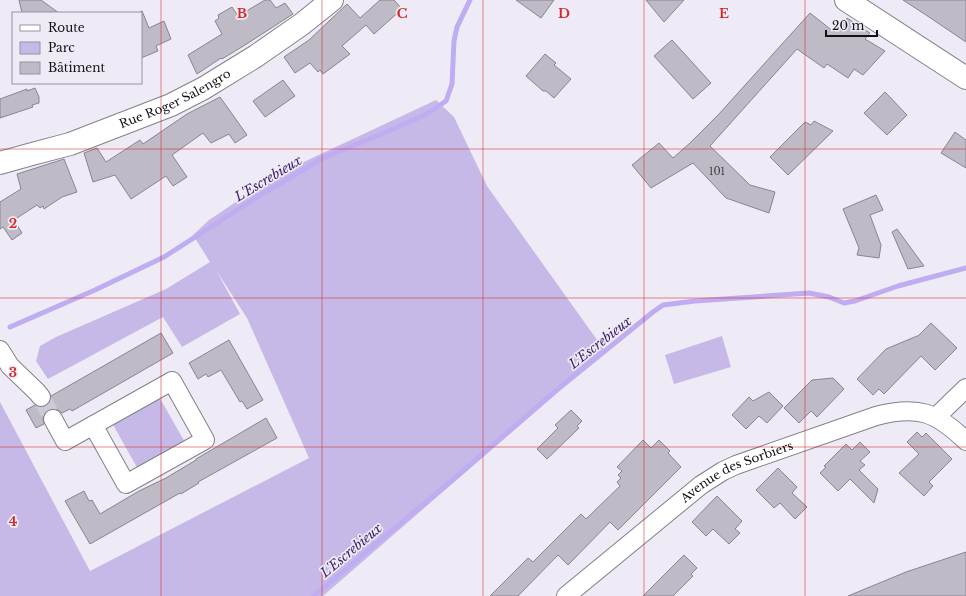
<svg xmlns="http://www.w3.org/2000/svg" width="966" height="596" font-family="'Libre Baskerville',serif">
<rect width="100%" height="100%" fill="#eeebf7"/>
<g fill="#c6b9e7">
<path d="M436,100L454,117L487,186L605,351L323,596H0V402L90,571L309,458L247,318L216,270L240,314L182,347L163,317L48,379L36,361L40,346L56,337L166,289L210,262L193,235L209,220L276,175Z"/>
<path d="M722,336L731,367L674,384L665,355Z"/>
<path d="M158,395L186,444L139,471L111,421Z"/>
</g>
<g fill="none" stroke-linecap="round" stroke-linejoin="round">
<g stroke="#c0acf1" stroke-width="5">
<path d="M10,327L95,290L164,257L262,194L325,157L379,135L425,115L446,101L452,84L454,41L457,27L470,0"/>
<path d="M314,596L456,477L558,389L653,312L663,305L695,301L809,293L829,297L844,303L855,301L898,286L966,268"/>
</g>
</g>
<g fill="#bebbc7" stroke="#888590">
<path d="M19,0H41L59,13H22Z"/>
<path d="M265,0H270L276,8L285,3L293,14L245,45L222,59L221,58L197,74L188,55L222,34L215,21L219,18L218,15L232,7L238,16Z"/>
<path d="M380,0H394L402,9L374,34L366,25L342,46L350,54L323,74L320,70L318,72L310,63L295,73L284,57L309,40L347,4L360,18Z"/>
<path d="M516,0H554L541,18Z"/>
<path d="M646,0H684L664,22Z"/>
<path d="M903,0H966V42L929,17Z"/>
<path d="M141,11H142L149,28L164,21L171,39L156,46L158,51L141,58Z"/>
<path d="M810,13L834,32L847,18L870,33L865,39L885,51L863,75L854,69L848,78L827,64L824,68L797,49L710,146L750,185L775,192L769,213L726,198L693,163L651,188L632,165L659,143L673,158L690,143L719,114Z"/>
<path d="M672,40L711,83L693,99L654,56Z"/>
<path d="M545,54L556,63L554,65L571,79L554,98L546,91H543L526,76Z"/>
<path d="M283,80L295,96L265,117L253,101Z"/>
<path d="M35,88L39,97V103L32,105L33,107L0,118V99L27,89V91Z"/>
<path d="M885,92L907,115L887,135L864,113Z"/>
<path d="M220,97L247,135L235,143L229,134L211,143L203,133L172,155L187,177L173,186L166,176L131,199L115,175L93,182L84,153L97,148L106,162L140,140L143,144L187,114Z"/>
<path d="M814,121L833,131L788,175L770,157L805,122L811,125Z"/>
<path d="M955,132L966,140V168L941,153Z"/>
<path d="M64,159L77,192L62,197L44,209L43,206L40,208L37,205L14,220L22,233L12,240L3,227L0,229V202L21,189L17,174Z"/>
<path d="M876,195L883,210L870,215L881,245L879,258L857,255L859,248L843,209Z"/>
<path d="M897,229L924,266L908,269L892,232Z"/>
<path d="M931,323L957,348L935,370L921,356L884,394L879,389L873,395L857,379L886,349L917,336H918Z"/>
<path d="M161,333L173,353L72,411L70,409L62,413L58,410L54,409L48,410L44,413L43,418L44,424L36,428L26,410L35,405L38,407H42L47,405L51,401V396Z"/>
<path d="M229,340L263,400L247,409L242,401L240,402L221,370L208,377L206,374L198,379L189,363Z"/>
<path d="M833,378L844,389L817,417L811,411L799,423L784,408L812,380Z"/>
<path d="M769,392L783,406L767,423L759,416L746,429L732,415L749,397L753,401Z"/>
<path d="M571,410L582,421L577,426L579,428L547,459L537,449L558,428L555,425Z"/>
<path d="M266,418L277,438L198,482L199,483L181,494L180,493L90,544L65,501L84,491L89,501L92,500L100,514L139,491L166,478L196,460V459Z"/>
<path d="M917,432L922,437L926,433L952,459L929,482L933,486L924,496L899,473L919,454L907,442Z"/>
<path d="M643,440L651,448L659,440L670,451L668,453L681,467L618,530L610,522L568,565L558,555L518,596H490L528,558L533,562L581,514L586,519L620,486L617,482L621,478L618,475L622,471L617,467Z"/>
<path d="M860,442L870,452L860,461L865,465L859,470L878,489L874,503L850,479L838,491L820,473L826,467L824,466L846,444L852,450Z"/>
<path d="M778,468L797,487L792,493L807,507L795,519L780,503L774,508L756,490Z"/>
<path d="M717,496L742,521L735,529L740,533L729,544L713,529L706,536L692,522Z"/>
<path d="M966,552V596H848L906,572Z"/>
<path d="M684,555L697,568L691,574L693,576L673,596H643Z"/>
</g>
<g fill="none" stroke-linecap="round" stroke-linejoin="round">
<path stroke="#cdcad5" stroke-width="18" stroke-dasharray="18 9" stroke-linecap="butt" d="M41,397L53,419"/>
<g stroke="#83808b" stroke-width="20">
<g id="minor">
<path d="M0,350L10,366L37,392L41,397"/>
<path d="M936,417L966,388"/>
<path d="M53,419L65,441L172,381L205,440L126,484L93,425"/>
<path id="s1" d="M566,596L701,485L723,471L736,465L876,416C918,405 936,412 966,441"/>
</g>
</g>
<g stroke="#83808b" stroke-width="24">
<g id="tertiary">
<path d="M846,0L966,78"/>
<path id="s2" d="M0,163L32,154L70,144L171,105L204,88L256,56L302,24L332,0"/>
</g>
</g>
<use href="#minor" stroke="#fff" stroke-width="18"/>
<use href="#tertiary" stroke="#fff" stroke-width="22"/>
</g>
<path fill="none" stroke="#d62828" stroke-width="1" stroke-opacity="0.55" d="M161,0V596M322,0V596M483,0V596M644,0V596M805,0V596M0,149H966M0,298H966M0,447H966"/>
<g text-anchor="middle" stroke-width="3.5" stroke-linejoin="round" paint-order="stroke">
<g font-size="10" fill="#3d3c42">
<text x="717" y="175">101</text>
</g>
<g font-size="12" fill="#121115" stroke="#eeebf7">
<text dy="4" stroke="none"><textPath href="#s2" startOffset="187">Rue Roger Salengro</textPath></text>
<text dy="4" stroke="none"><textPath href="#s1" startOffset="213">Avenue des Sorbiers</textPath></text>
</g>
<g font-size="13" font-style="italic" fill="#3c1b6a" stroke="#eeebf7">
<text transform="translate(268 178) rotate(-31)" y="5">L'Escrebieux</text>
<text transform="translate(600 342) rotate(-38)" y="5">L'Escrebieux</text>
<text transform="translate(351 550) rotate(-40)" y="5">L'Escrebieux</text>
</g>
</g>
<g font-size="13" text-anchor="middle" font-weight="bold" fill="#d62828" stroke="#eeebf7" stroke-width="3.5" stroke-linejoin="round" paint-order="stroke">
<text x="242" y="18">B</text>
<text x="402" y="18">C</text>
<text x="564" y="18">D</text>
<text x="724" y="18">E</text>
<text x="13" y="228">2</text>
<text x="13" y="377">3</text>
<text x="13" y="526">4</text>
</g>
<rect x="12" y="12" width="130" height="72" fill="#eeebf7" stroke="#96949d"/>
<rect x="20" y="25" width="20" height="6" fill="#ffffff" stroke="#96949d"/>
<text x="48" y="32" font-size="12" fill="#121115">Route</text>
<rect x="20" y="42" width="20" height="12" fill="#c6b9e7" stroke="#96949d"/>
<text x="48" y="52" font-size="12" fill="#121115">Parc</text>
<rect x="20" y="62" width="20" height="12" fill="#bebbc7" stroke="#96949d"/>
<text x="48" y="72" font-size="12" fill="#121115">Bâtiment</text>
<path d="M826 30v6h51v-6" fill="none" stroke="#121115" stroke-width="2"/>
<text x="832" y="30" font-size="12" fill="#121115" stroke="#eeebf7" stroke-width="3" paint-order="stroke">20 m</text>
</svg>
